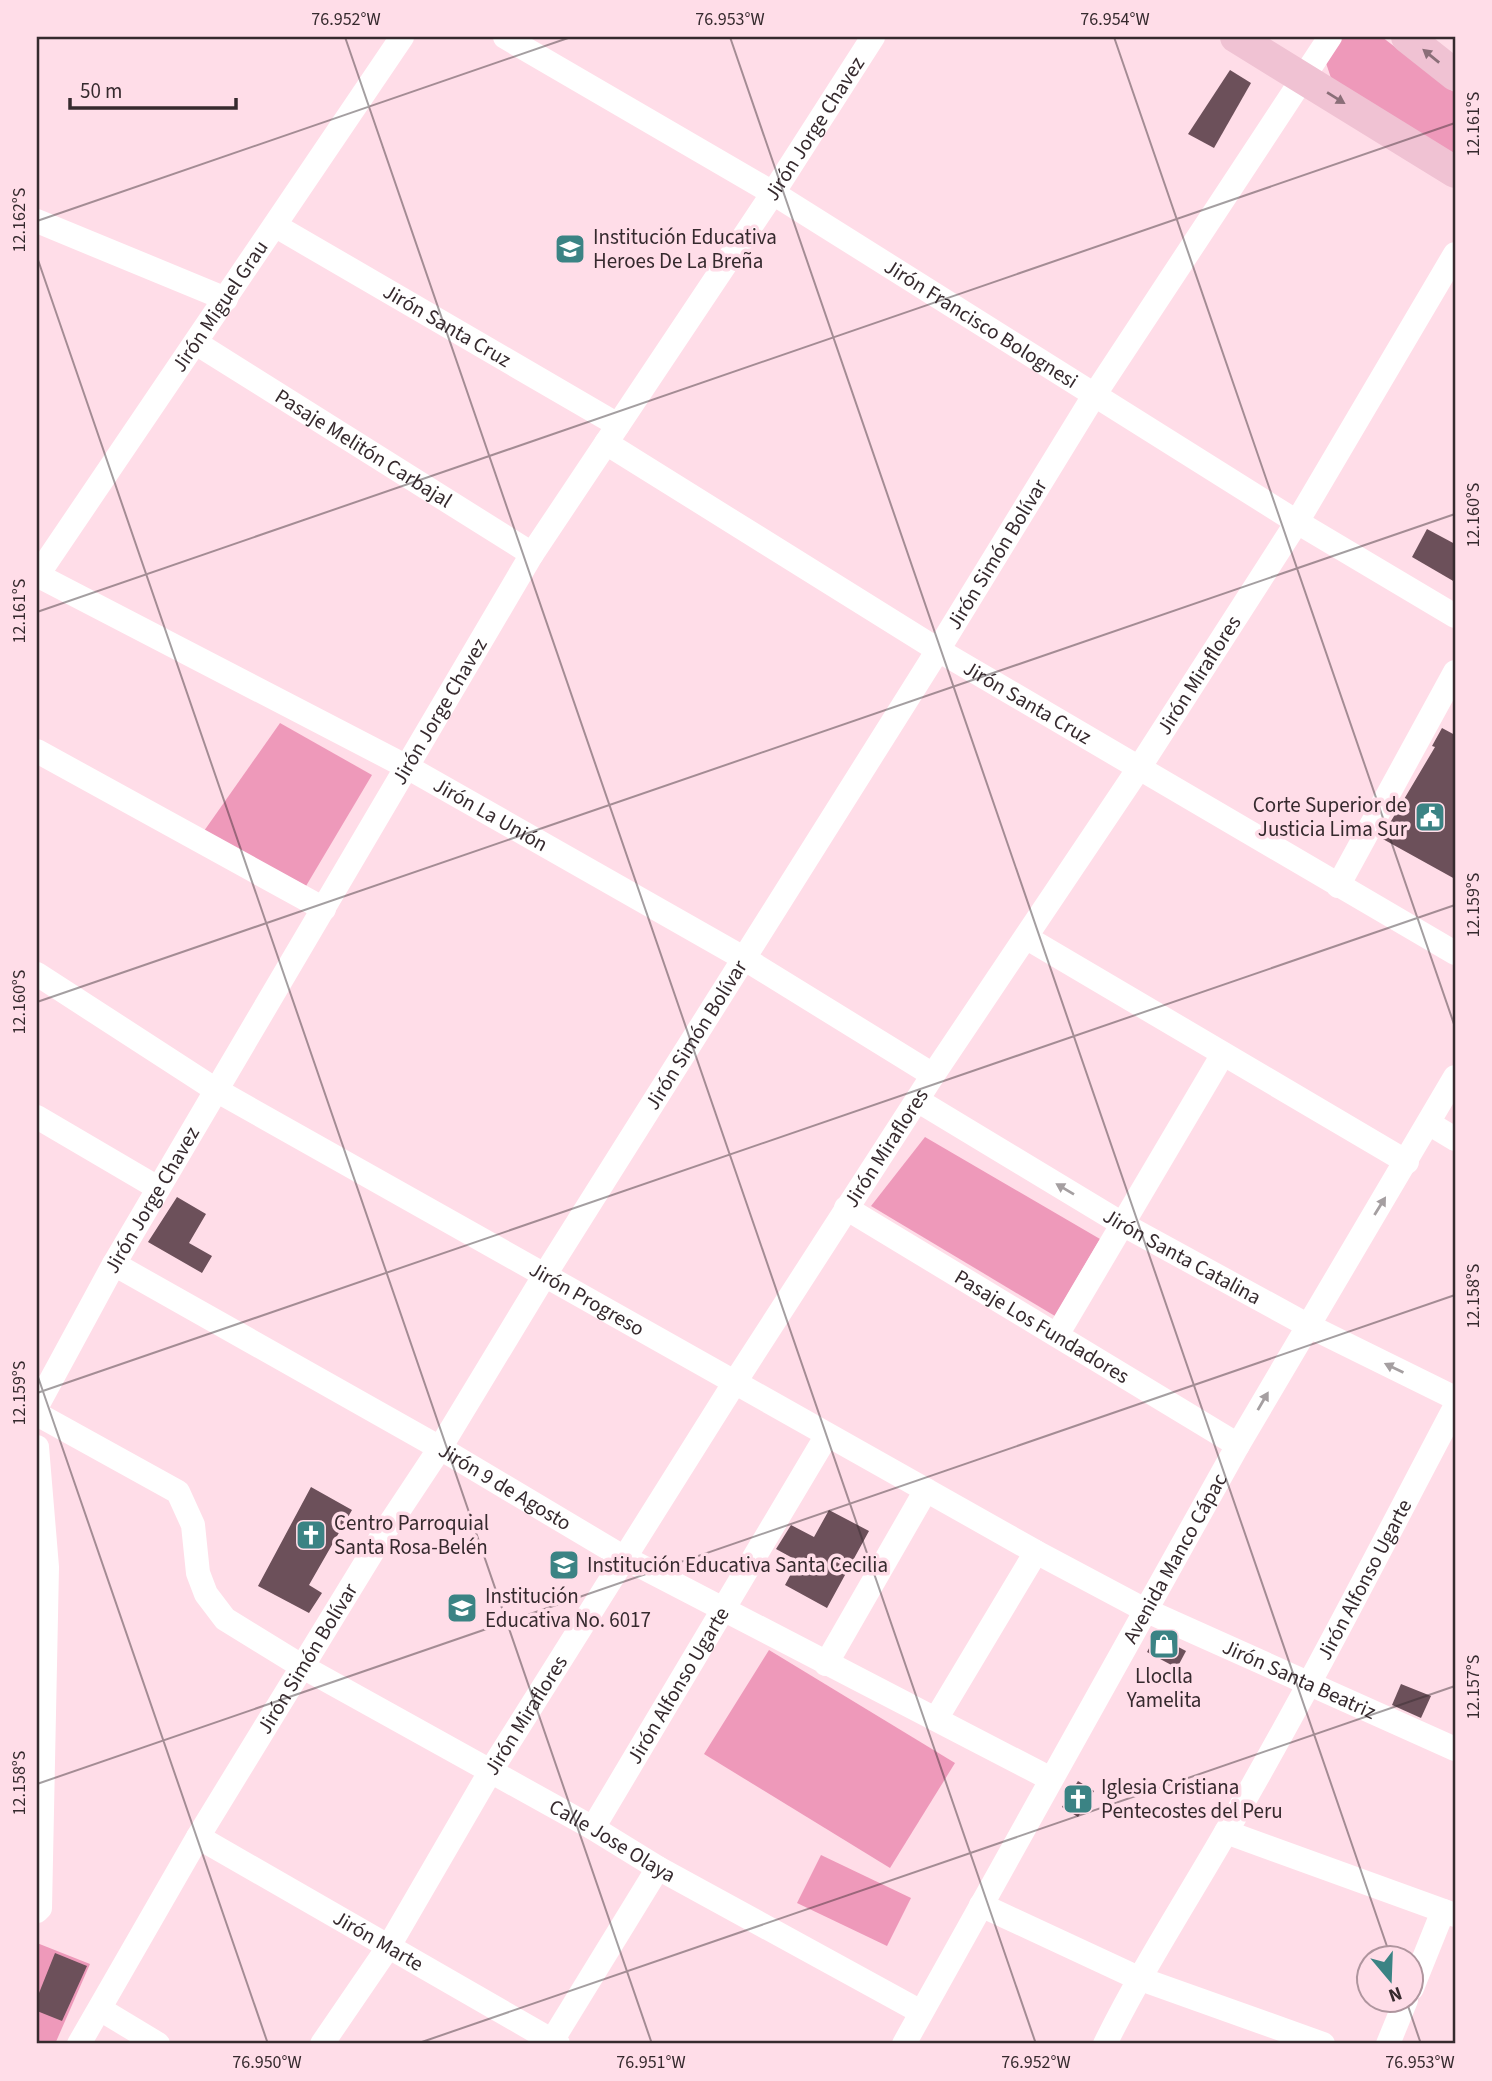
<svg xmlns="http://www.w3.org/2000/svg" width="1492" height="2081" font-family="'Source Sans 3',sans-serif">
<rect width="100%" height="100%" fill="#ffdde8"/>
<g fill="#ee99ba">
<path d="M1338,37H1382L1455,93V159L1332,81L1326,63Z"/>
<path d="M280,723L372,775L306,886L204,831Z"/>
<path d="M925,1137L1100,1239L1055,1316L871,1206Z"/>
<path d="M769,1650L955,1763L890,1868L704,1754Z"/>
<path d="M821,1855L911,1898L887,1946L797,1903Z"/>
<path d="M37,1943L90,1964L55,2044H37Z"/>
</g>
<g fill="#6c505a">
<path d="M1230,70L1251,83L1214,148L1188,134Z"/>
<path d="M1427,529L1455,544V582L1412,557Z"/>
<path d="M1442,728L1455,735V879L1381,838L1435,747L1432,746Z"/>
<path d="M177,1197L206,1214L189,1243L212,1256L202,1273L148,1242Z"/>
<path d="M311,1487L352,1510L309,1585L322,1593L309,1613L258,1586Z"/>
<path d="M829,1510L869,1531L827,1608L785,1585L798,1561L776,1549L791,1525L814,1537Z"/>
<path d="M1161,1638L1186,1651L1177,1668L1147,1652L1153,1641Z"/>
<path d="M1401,1684L1431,1696L1421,1718L1392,1705Z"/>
<path d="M1078,1781L1094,1791L1078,1817L1062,1807Z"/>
<path d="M55,1953L87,1966L62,2021L37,2011V1998Z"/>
</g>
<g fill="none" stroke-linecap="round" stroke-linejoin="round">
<g stroke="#fff" stroke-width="24">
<path id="s1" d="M505,37L773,193L1297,522L1455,616"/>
<path d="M37,221L226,299"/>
<path id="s2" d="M276,226L618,425"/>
<path id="s3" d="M196,343L532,554"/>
<path id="s4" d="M606,443L938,650L1455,953"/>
<path id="s5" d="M37,575L409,768L745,959L933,1075"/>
<path id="s6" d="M37,576L402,37"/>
<path d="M37,751L324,909"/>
<path d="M1338,886L1455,672"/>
<path d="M1027,938L1407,1162"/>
<path id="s7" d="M37,974L216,1090L1036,1552L1145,1610L1455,1749"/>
<path id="s8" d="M917,1100L1124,1225L1307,1325L1455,1398"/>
<path d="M37,1117L158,1188"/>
<path d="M1430,1124L1455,1139"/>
<path id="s9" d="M846,1208L1238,1445"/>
<path id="s10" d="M114,1264L440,1448L623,1557L1049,1778"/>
<path d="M1057,1335L1223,1054"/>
<path id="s11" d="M37,1406L114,1264L532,554L773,193L873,37"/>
<path id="s12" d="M37,1414L178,1492L193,1525L198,1573L206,1594L225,1619L303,1667L593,1828L658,1868L921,2012"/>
<path d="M37,1447L47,1567L40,1908L37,1911"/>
<path d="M826,1664L926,1490"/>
<path d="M936,1719L1036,1552"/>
<path id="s13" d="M593,1828L827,1435"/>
<path d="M1226,1832L1455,1915"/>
<path id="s14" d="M198,1837L558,2044"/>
<path d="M981,1905L1138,1978L1323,2044"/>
<path d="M1412,1988L1443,1911"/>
<path d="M100,2009L158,2044"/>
<path id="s15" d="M79,2044L198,1837L387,1528L440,1448L546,1273L938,650L1095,394L1330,37"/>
<path id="s16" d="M322,2044L389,1946L490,1772L735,1382L933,1075L1139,768L1297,522L1455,254"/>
<path d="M550,2044L658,1868"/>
<path id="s17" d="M904,2044L1238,1445L1455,1077"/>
<path id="s18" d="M1105,2044C1141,1971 1185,1903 1226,1832C1307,1693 1380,1549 1455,1407"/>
<path d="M1388,2044L1406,2000"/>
</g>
<g stroke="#f0c2d3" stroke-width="32">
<path d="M1236,37L1455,172"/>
<path d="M1407,37L1455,75"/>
</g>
</g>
<defs><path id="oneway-solid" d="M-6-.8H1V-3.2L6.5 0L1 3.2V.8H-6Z" transform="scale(1.75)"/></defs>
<g fill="#8a6e78">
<use href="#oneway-solid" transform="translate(1431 56) rotate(-141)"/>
<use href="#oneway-solid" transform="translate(1336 98) rotate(32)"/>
</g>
<g fill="#a59fa1">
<use href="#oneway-solid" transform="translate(1065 1189) rotate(-149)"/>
<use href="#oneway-solid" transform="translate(1380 1206) rotate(-58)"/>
<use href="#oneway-solid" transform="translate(1394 1368) rotate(-154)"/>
<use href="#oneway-solid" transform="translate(1263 1401) rotate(-60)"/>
</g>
<path fill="none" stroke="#362a2e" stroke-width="2" stroke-opacity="0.45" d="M345,37L1036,2044M730,37L1391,1958M1114,37L1455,1027M37,221L571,37M37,257L652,2044M37,612L1455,123M37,1002L1455,514M37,1374L268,2044M37,1393L1455,905M37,1784L1455,1295M1406,2000L1421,2044M416,2044L1455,1686"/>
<defs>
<g id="school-square" transform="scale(1.575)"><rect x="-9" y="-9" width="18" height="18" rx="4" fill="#3b8384" stroke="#ffdde8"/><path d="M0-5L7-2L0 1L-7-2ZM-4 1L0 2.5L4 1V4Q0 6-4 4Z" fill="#fff"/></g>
<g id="civic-square" transform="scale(1.575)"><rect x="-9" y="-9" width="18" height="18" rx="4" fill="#3b8384" stroke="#ffdde8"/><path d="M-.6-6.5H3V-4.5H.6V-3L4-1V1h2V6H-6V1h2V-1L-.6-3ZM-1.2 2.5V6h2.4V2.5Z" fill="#fff"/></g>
<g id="church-square" transform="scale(1.575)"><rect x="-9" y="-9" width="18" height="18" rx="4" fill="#3b8384" stroke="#ffdde8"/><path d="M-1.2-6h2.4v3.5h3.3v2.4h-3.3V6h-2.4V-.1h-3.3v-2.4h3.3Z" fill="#fff"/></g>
<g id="shop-square" transform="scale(1.575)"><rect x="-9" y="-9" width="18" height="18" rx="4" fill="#3b8384" stroke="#ffdde8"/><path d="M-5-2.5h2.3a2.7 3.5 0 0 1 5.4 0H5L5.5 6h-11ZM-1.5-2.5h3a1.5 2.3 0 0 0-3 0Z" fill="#fff"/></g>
</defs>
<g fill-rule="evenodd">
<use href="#school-square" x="570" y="249"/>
<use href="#civic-square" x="1430" y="817"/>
<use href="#church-square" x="311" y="1535"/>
<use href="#school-square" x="564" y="1565"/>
<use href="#school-square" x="462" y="1608"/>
<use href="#shop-square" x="1164" y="1644"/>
<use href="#church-square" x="1078" y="1799"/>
</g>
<g text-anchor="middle" stroke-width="7" stroke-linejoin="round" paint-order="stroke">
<g font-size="21" fill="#362a2e" stroke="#ffdde8">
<text dy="7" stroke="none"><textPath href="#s11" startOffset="1496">Jirón Jorge Chavez</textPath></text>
<text dy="7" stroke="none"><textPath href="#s6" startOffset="326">Jirón Miguel Grau</textPath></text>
<text dy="7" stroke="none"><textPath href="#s1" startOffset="556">Jirón Francisco Bolognesi</textPath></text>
<text dy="7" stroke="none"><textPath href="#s2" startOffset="198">Jirón Santa Cruz</textPath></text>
<text dy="7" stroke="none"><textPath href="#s3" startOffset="198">Pasaje Melitón Carbajal</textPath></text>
<text dy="7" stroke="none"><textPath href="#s15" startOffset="1750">Jirón Simón Bolívar</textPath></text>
<text dy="7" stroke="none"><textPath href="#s16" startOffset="1626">Jirón Miraflores</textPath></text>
<text dy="7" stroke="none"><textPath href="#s4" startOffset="495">Jirón Santa Cruz</textPath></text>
<text dy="7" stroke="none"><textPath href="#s11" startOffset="803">Jirón Jorge Chavez</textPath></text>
<text dy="7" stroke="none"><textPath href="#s5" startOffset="513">Jirón La Unión</textPath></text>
<text dy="7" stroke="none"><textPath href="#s15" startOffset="1183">Jirón Simón Bolívar</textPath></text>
<text dy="7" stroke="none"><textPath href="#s16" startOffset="1059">Jirón Miraflores</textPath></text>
<text dy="7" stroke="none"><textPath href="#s11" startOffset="236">Jirón Jorge Chavez</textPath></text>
<text dy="7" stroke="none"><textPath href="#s8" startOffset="308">Jirón Santa Catalina</textPath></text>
<text dy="7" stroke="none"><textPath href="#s7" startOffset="639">Jirón Progreso</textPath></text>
<text dy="7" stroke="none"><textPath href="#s9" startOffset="229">Pasaje Los Fundadores</textPath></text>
<text dy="7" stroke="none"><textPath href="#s10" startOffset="450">Jirón 9 de Agosto</textPath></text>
<text dy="7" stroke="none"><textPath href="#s17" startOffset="556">Avenida Manco Cápac</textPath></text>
<text dy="7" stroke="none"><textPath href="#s18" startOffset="532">Jirón Alfonso Ugarte</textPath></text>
<text dy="7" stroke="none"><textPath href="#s15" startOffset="448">Jirón Simón Bolívar</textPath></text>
<text dy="7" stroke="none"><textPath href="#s7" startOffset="1447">Jirón Santa Beatriz</textPath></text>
<text dy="7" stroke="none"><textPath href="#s13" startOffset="166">Jirón Alfonso Ugarte</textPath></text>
<text dy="7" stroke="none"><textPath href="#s16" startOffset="387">Jirón Miraflores</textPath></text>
<text dy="7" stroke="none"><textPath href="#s12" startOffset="746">Calle Jose Olaya</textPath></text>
<text dy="7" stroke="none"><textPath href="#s14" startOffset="208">Jirón Marte</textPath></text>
</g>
<g font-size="21" fill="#362a2e" stroke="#ffdde8" text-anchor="start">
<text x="593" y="244">Institución Educativa<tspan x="593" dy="24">Heroes De La Breña</tspan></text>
<text x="1407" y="812" text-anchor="end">Corte Superior de<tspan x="1407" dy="24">Justicia Lima Sur</tspan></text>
<text x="334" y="1530">Centro Parroquial<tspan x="334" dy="24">Santa Rosa-Belén</tspan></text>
<text x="587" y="1572">Institución Educativa Santa Cecilia</text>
<text x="485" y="1603">Institución<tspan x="485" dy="24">Educativa No. 6017</tspan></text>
<text x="1164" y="1683" text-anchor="middle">Lloclla<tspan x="1164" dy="24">Yamelita</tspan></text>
<text x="1101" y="1794">Iglesia Cristiana<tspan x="1101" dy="24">Pentecostes del Peru</tspan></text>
</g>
</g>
<rect width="1492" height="2081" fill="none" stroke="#ffdde8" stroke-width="77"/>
<g transform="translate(1390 1979) rotate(161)"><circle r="33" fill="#ffdde8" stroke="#af959e" stroke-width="2"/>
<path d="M0-5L12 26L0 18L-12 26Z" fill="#3b8384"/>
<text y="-10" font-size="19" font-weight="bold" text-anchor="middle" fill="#362a2e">N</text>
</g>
<path d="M70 98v10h166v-10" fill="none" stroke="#362a2e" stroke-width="3.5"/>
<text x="80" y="98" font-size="21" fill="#362a2e" stroke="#ffdde8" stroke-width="5" paint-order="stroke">50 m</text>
<rect x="38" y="38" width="1416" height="2004" fill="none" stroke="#362a2e" stroke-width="2.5"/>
<g font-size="18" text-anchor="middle" fill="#362a2e">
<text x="346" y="25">76.952°W</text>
<text x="730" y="25">76.953°W</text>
<text x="1115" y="25">76.954°W</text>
<text transform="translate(1473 124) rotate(-90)" y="6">12.161°S</text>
<text transform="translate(19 220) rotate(-90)" y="6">12.162°S</text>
<text transform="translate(1473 515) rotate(-90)" y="6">12.160°S</text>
<text transform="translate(19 611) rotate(-90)" y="6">12.161°S</text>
<text transform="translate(1473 905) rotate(-90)" y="6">12.159°S</text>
<text transform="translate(19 1002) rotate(-90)" y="6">12.160°S</text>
<text transform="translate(1473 1296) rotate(-90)" y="6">12.158°S</text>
<text transform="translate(19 1393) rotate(-90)" y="6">12.159°S</text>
<text transform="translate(1473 1687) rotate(-90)" y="6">12.157°S</text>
<text transform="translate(19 1783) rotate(-90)" y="6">12.158°S</text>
<text x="267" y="2068">76.950°W</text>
<text x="651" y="2068">76.951°W</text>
<text x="1036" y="2068">76.952°W</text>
<text x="1420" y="2068">76.953°W</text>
</g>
</svg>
